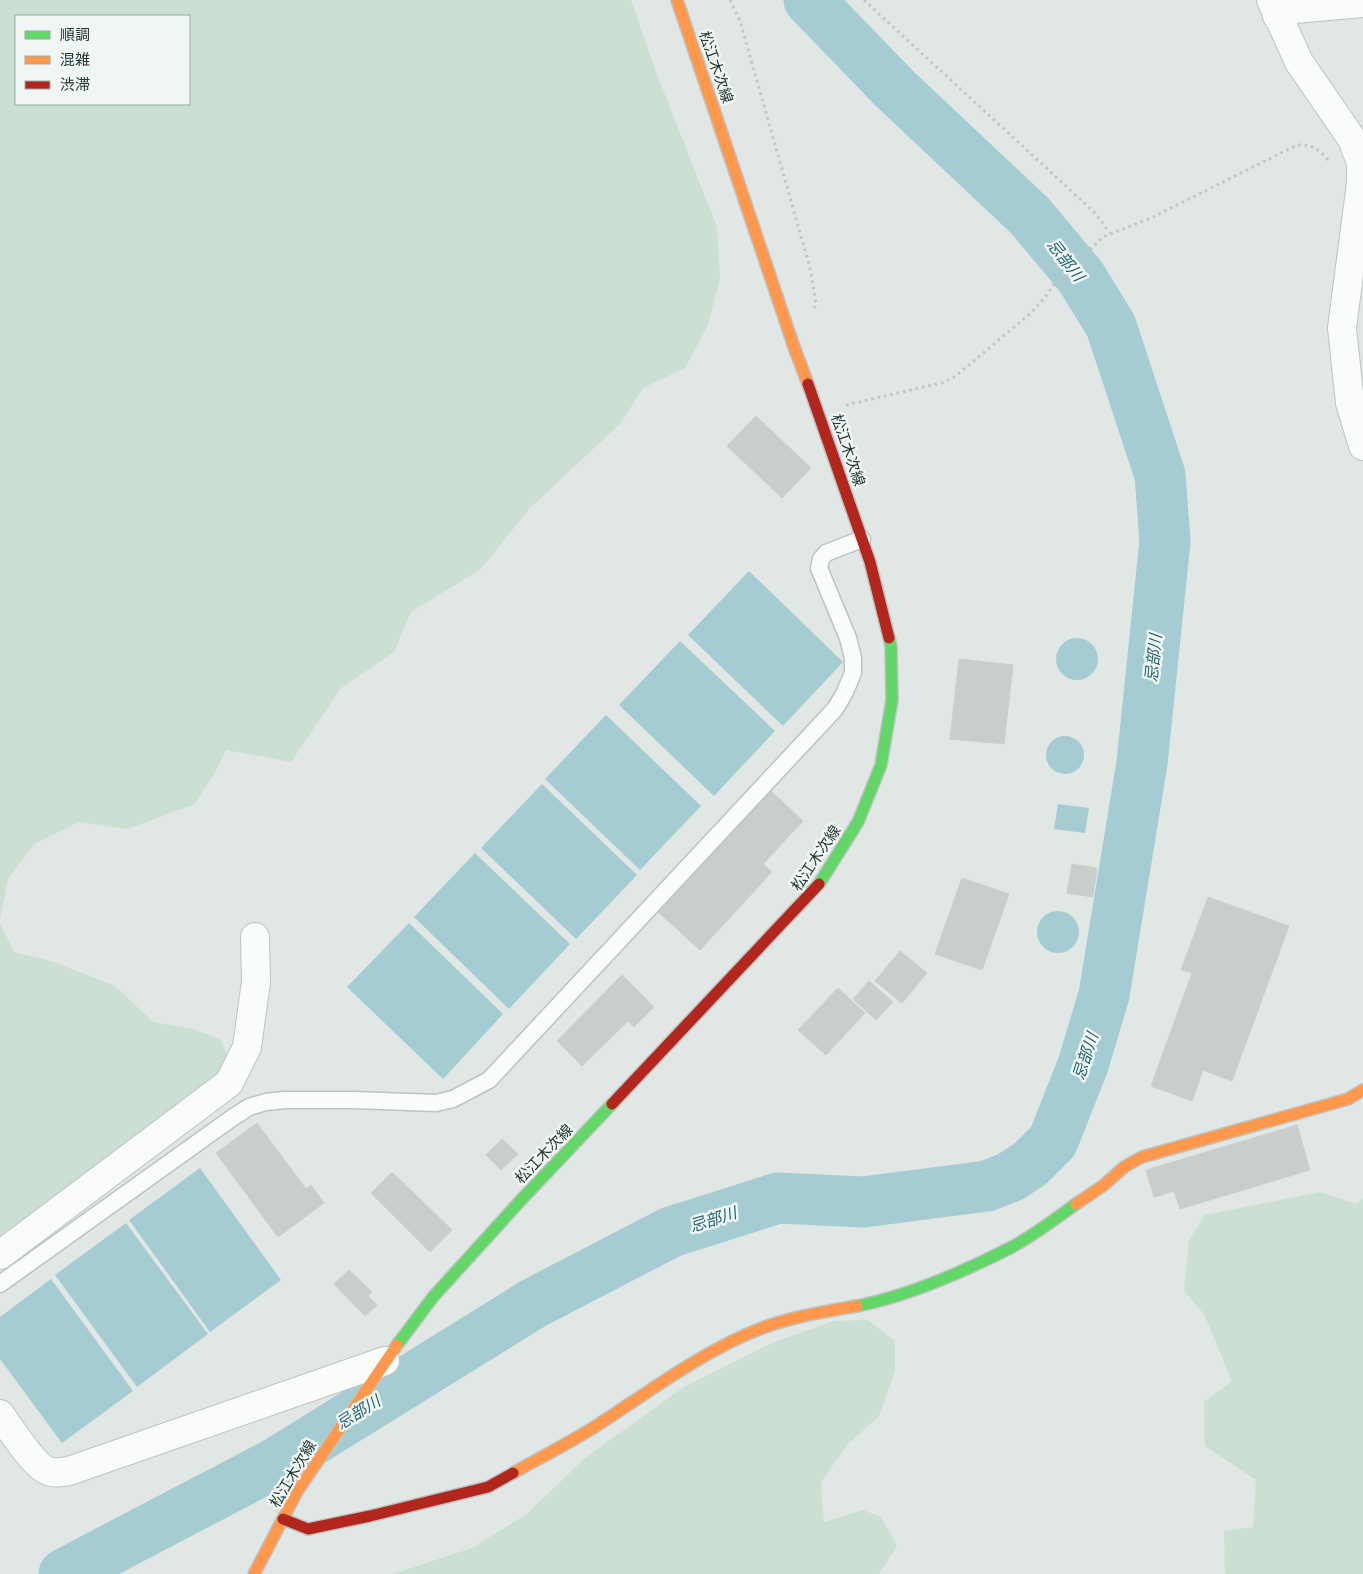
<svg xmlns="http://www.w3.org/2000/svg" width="1363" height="1574" font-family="'Roboto Condensed','Noto Sans JP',sans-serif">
<rect width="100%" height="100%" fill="#e1e7e4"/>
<g fill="#cbdfd2" fill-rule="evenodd">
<path d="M0,0H631L656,72L717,227L720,279L708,325L685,368L643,388L620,424L531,507L481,569L411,612L394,652L341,688L291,762L226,750L214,774L195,804L127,829L79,822L34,844L8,879L0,919ZM16,16H189V104H16Z"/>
<path d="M0,923L14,952L51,961L115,986L153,1022L193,1029L221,1040L234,1075L100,1173L0,1235Z"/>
<path d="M1320,1192L1356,1204L1363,1199V1574H1225L1224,1531L1253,1527L1256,1480L1205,1446L1204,1402L1232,1381L1204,1314L1184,1291L1189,1240L1205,1215Z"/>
<path d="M867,1320L895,1341V1371L879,1416L848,1444L821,1482L824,1522L863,1510L881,1517L897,1546L879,1574H393L472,1548L527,1514L585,1458L684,1387L774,1342L834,1321Z"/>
</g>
<g fill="#a4ccd2">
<path d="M749,571L843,662L783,726L688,635Z"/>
<circle cx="1077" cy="659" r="21"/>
<path d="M680,641L775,731L714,796L619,705Z"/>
<path d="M606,715L701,806L640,870L545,779Z"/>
<circle cx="1065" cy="755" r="19"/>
<path d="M542,784L637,875L576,939L481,848Z"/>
<path d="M1058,804L1089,808L1085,833L1054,829Z"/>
<path d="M475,853L570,944L509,1009L414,917Z"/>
<circle cx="1058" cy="932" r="21"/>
<path d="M409,923L503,1014L443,1079L347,987Z"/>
<path d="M200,1168L281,1280L210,1332L129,1220Z"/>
<path d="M126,1223L208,1334L137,1387L55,1275Z"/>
<path d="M51,1279L133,1391L62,1443L0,1359V1317Z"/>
</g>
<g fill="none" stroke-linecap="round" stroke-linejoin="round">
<path stroke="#a4ccd2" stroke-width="51" d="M64,1574L276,1463L534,1303L671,1232L778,1198L863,1202L987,1186L1010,1177L1030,1164L1053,1141L1083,1065L1104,995L1142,763L1165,541L1160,475L1111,326L1081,277L1030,216L895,89L809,0"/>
</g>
<g fill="#c9cecc" stroke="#cad0cd">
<path d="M756,416L811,468L782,498L727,446Z"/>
<path d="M959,659L1013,665L1004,744L950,739Z"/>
<path d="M770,790L803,821L763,864L772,872L700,950L658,912Z"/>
<path d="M1072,864L1097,868L1093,897L1067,893Z"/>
<path d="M962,878L1009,894L982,970L935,954Z"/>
<path d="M1208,897L1289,926L1232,1081L1203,1070L1192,1101L1151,1086L1192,973L1181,970Z"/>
<path d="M900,951L927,973L902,1003L875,981Z"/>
<path d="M622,975L654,1007L634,1027L628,1021L582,1066L557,1041Z"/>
<path d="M869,981L893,1002L876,1020L853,999Z"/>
<path d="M838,988L865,1013L826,1055L798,1030Z"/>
<path d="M257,1123L306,1189L311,1185L324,1203L278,1237L216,1153Z"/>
<path d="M1297,1125L1310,1170L1180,1209L1174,1191L1154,1197L1146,1170Z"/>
<path d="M502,1139L518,1154L501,1170L486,1155Z"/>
<path d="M392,1172L452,1230L430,1252L371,1193Z"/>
<path d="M349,1270L372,1292L368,1296L377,1305L365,1316L334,1284Z"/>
</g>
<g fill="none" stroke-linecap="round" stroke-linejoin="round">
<g stroke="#bec3c1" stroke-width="19">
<path id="lane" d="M0,1284L232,1118L249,1107L266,1102L284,1100H354L436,1103L453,1099L489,1080L835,709L844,694L853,673V658L848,638L819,568L821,559L826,553L862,539"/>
</g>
<g stroke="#bec3c1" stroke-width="30">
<g id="street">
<path d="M1271,0L1299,62L1352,139L1361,163V183L1342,328L1350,403L1363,446"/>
<path d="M1277,16L1295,9L1363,3"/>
<path d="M0,1255L229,1083L247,1047L256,982L255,937"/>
<path d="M0,1414C9,1427 33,1464 46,1470C53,1474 62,1472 69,1471L385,1361"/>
</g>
</g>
<g stroke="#bec4c2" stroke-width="14">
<g id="fast">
<path d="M819,884L858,822L881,765L892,700L891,646L889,638"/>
<path d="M857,1306C908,1296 963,1272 1010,1248C1033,1236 1055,1219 1076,1204"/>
<path d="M397,1345L433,1297L522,1199L612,1104"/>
</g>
</g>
<g stroke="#bec4c2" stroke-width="14">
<g id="slow">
<path d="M677,0L794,347L808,384"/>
<path d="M1076,1204L1104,1185L1124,1167L1142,1157L1348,1099L1363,1090"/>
<path d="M513,1473C540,1458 567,1444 593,1428C646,1394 698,1354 757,1330C789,1317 823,1312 857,1306"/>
<path d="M254,1574L298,1490L397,1345"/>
</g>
</g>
<g stroke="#bec4c2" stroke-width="14">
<g id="jam">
<path d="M808,384L870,562L889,638"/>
<path d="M612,1104L819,884"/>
<path d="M283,1519L308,1529L370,1516L488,1487L513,1473"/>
</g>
</g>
<g stroke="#bfc7c5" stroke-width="3" stroke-dasharray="2.5 4" stroke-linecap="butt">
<path d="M730,0L740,21L810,268L816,303L813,311"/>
<path d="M864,0L1094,212L1110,233"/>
<path d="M846,405L945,382L957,375L1032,312L1046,296L1054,284L1103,237L1153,217L1297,145C1311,144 1319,149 1328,160"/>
</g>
<use href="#lane" stroke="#fafbfb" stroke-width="16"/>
<use href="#street" stroke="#fafbfb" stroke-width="28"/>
<use href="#fast" stroke="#63d668" stroke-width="11"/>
<use href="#slow" stroke="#ff974d" stroke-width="11"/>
<use href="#jam" stroke="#b3261e" stroke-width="11"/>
</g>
<g text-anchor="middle" stroke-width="5" stroke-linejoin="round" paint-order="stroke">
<g font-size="15" fill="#213832" stroke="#eff6f3">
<text transform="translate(716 67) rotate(71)" y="5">松江木次線</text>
<text transform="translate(848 450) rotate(71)" y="5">松江木次線</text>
<text transform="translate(816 858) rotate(-56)" y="5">松江木次線</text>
<text transform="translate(544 1154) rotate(-46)" y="5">松江木次線</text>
<text transform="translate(293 1474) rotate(-59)" y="5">松江木次線</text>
</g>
<g font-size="16" font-style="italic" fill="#21606f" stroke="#eff6f3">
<text transform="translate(1066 260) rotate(52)" y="6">忌部川</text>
<text transform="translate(1153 658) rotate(-84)" y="6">忌部川</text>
<text transform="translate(1085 1056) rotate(-72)" y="6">忌部川</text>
<text transform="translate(713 1219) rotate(-18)" y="6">忌部川</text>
<text transform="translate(358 1412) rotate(-32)" y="6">忌部川</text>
</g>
</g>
<rect x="15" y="15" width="175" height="90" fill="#eff6f3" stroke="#9daaa6"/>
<rect x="25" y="31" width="25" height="8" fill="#63d668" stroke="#9daaa6"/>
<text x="60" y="40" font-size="15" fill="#213832">順調</text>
<rect x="25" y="56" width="25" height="8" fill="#ff974d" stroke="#9daaa6"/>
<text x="60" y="65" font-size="15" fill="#213832">混雑</text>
<rect x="25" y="81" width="25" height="8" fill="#b3261e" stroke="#9daaa6"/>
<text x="60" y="90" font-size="15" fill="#213832">渋滞</text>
</svg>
